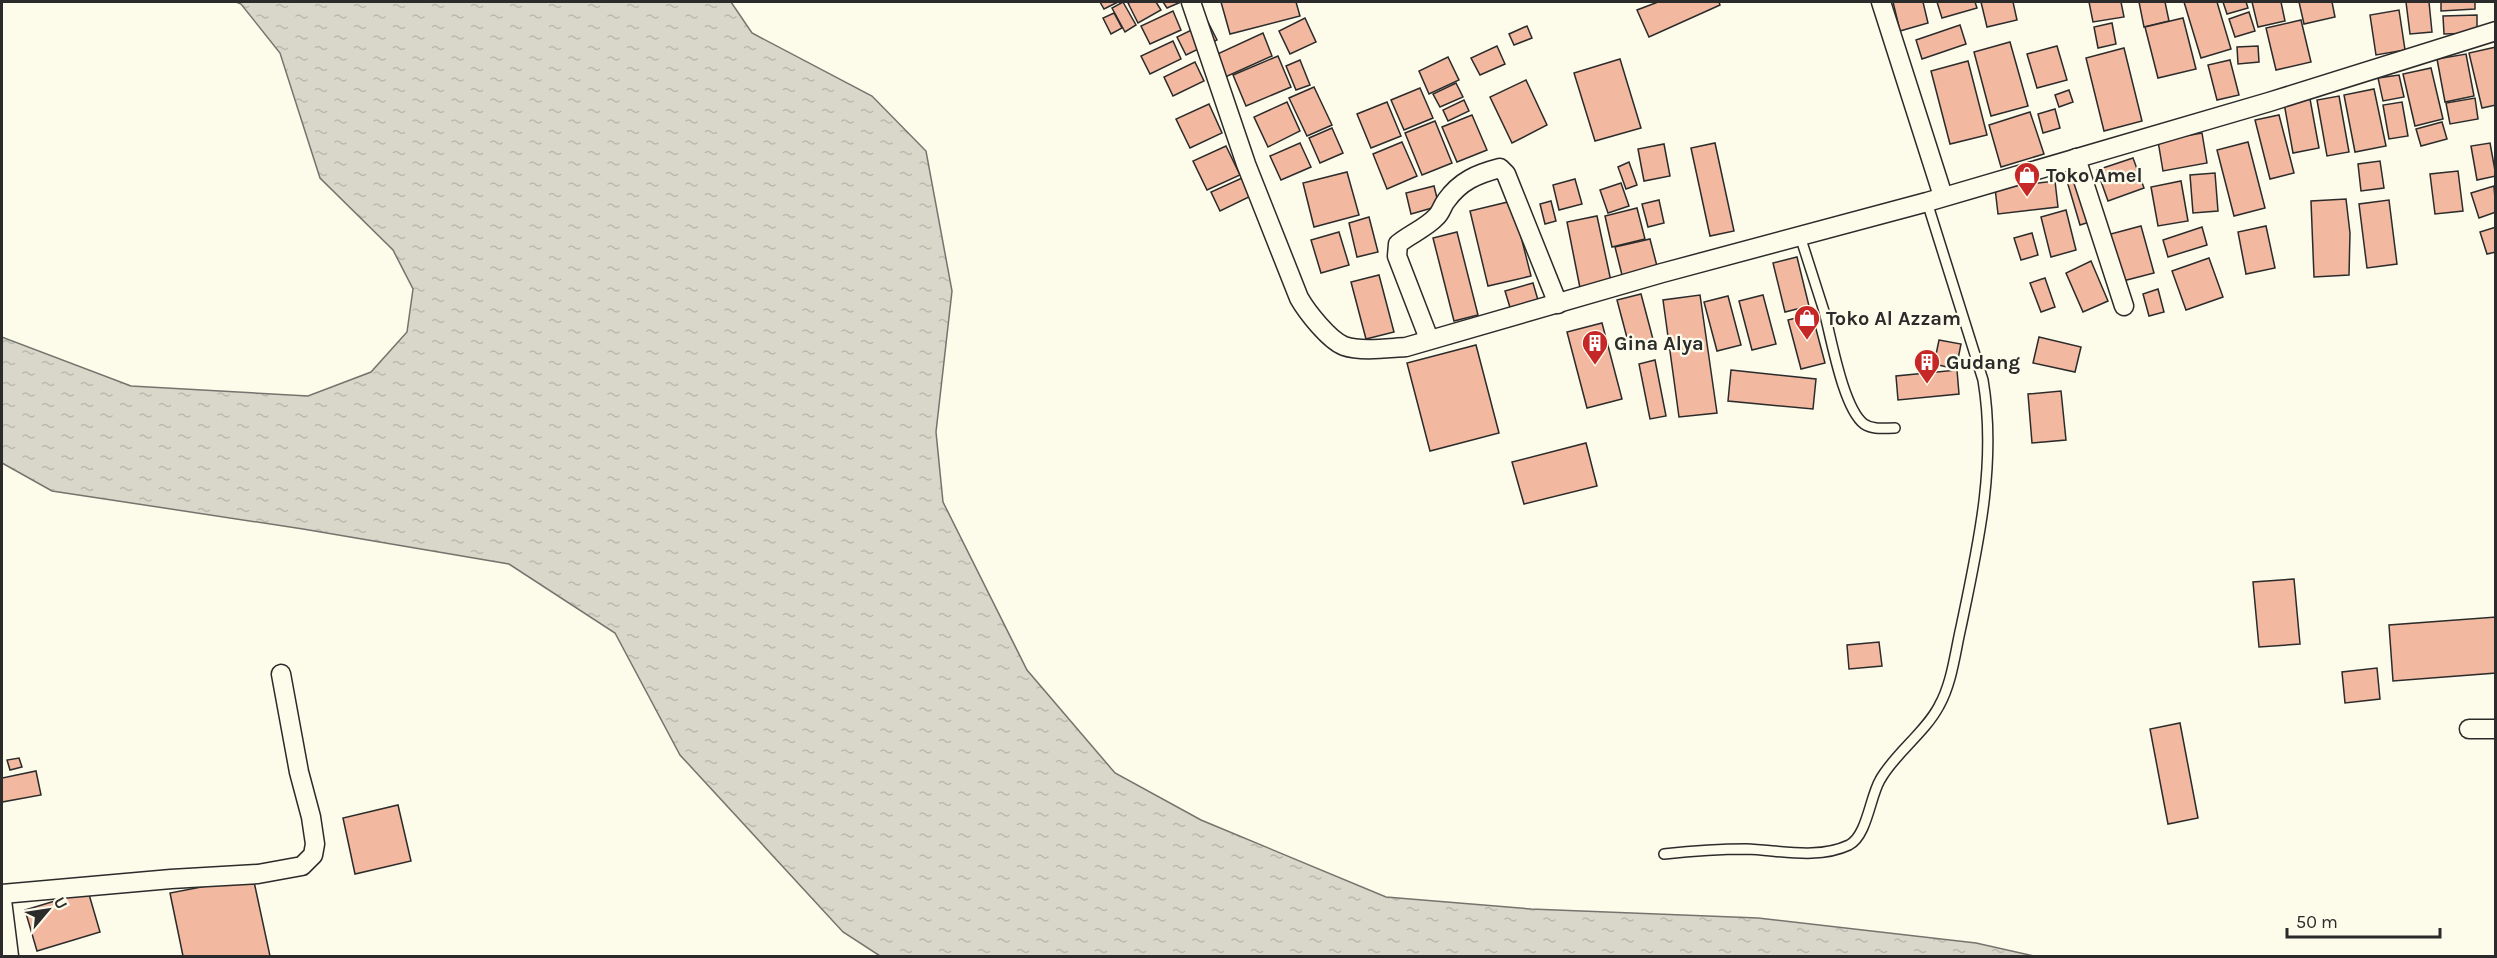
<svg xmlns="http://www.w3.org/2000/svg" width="2497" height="958" font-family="Karla,sans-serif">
<defs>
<pattern id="water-ripples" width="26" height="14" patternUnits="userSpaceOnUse" patternTransform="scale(1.5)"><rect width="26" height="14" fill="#d8d7c9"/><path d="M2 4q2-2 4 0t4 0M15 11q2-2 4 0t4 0" fill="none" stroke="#bab9ad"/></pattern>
</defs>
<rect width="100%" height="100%" fill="#fdfbea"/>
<path fill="url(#water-ripples)" stroke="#74746e" stroke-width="1.5" d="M236,2H731L752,33L872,96L926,151L952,291L936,432L943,502L1027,670L1115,773L1201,820L1386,897L1531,909L1758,918L1976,943L2034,956H880L843,932L680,755L615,633L509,564L303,529L52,491L2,463V337L131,386L308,396L371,372L407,332L413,289L393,250L320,178L280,53L241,4Z"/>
<g fill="#f2b8a0" stroke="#2b2b2b" stroke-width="1.5">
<path d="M1100,2H1118L1104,9Z"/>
<path d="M1123,2L1136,25L1125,32L1112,8Z"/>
<path d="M1131,2H1156L1161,10L1138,23L1128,3Z"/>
<path d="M1163,2H1181L1167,8Z"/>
<path d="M1221,2H1296L1300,16L1230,34Z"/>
<path d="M1658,2H1719L1720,5L1649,37L1637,10Z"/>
<path d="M1893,2H1923L1928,23L1900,31Z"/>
<path d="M1937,2H1975L1977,8L1942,18Z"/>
<path d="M1981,2H2013L2017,20L1987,27Z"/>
<path d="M2089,2H2121L2124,17L2093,22Z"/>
<path d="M2139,2H2165L2169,21L2144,27Z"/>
<path d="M2184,2H2217L2231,49L2201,58Z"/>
<path d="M2223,2H2246L2248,8L2227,14Z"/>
<path d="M2252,2H2281L2285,21L2258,27Z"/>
<path d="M2299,2H2332L2335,17L2304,24Z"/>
<path d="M2406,2H2429L2432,32L2410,34Z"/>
<path d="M2441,2H2475V9L2441,11Z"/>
<path d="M2399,10L2405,50L2376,55L2370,15Z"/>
<path d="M1173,11L1181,30L1150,44L1141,26Z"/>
<path d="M2249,12L2255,31L2235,37L2229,19Z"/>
<path d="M1114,13L1122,28L1111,34L1103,18Z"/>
<path d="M2477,15V33L2444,34L2443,16Z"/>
<path d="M1305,18L1316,42L1290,54L1279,31Z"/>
<path d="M2183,18L2196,69L2158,78L2145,27Z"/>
<path d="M2301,20L2311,62L2276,70L2266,28Z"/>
<path d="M1208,22L1217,40L1186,55L1177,37Z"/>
<path d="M2112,23L2116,44L2098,48L2094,27Z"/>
<path d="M1960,25L1966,44L1922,59L1916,40Z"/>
<path d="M1527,26L1532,38L1514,45L1509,34Z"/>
<path d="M1263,33L1272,56L1223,78L1213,56Z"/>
<path d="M1173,41L1181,59L1150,74L1141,56Z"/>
<path d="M2010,42L2028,106L1991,116L1974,52Z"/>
<path d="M1497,46L1505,64L1480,75L1471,58Z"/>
<path d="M2057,46L2067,80L2037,88L2027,54Z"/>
<path d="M2258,46L2259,62L2238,64L2237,47Z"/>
<path d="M2496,47V105L2482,108L2469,53Z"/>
<path d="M2124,48L2142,121L2104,131L2086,58Z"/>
<path d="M2466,54L2474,96L2445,102L2437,59Z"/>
<path d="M1278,56L1291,87L1246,106L1233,75Z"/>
<path d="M1448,57L1459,80L1429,94L1419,71Z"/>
<path d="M1620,59L1641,128L1595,141L1574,73Z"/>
<path d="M1300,60L1310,85L1296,90L1286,66Z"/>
<path d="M2230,60L2239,95L2217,100L2208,65Z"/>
<path d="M1968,61L1987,135L1950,144L1931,71Z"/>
<path d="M1195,62L1204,81L1173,96L1164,77Z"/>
<path d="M2431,68L2443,119L2415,126L2403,74Z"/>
<path d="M2399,75L2404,97L2383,101L2378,78Z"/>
<path d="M1526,80L1547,125L1512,143L1490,97Z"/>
<path d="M1456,83L1463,97L1440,107L1433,94Z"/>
<path d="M1314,87L1332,125L1307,136L1289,98Z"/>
<path d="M1420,88L1433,118L1404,130L1391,100Z"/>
<path d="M2374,89L2386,146L2355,152L2344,95Z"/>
<path d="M2069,90L2073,102L2059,107L2055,95Z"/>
<path d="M2339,96L2349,152L2327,156L2317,100Z"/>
<path d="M2475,98L2478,119L2450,124L2446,103Z"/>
<path d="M2310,99L2319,148L2293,153L2284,103Z"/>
<path d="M1464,100L1469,111L1448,121L1443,110Z"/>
<path d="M1287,102L1300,131L1268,147L1254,117Z"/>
<path d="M1387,102L1401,136L1371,148L1357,114Z"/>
<path d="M2402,102L2408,136L2389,139L2383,105Z"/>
<path d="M1209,104L1222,133L1190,148L1176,119Z"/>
<path d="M2055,109L2060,128L2043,133L2038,114Z"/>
<path d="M2030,112L2044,154L2001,167L1989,125Z"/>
<path d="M1472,115L1487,150L1457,162L1442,127Z"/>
<path d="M2279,115L2294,173L2270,179L2255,120Z"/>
<path d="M1435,121L1452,163L1422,175L1405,133Z"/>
<path d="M2442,122L2447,139L2421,146L2416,129Z"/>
<path d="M1332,128L1343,153L1320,163L1309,138Z"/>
<path d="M2202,133L2207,163L2163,171L2158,141Z"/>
<path d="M1402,142L1417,176L1387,189L1373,154Z"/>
<path d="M2248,142L2265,208L2234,216L2217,150Z"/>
<path d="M1300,143L1311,167L1281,180L1270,156Z"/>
<path d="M1715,143L1734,231L1710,236L1691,148Z"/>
<path d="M2490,143L2496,176L2477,180L2471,146Z"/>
<path d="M1664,144L1670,176L1644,181L1638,149Z"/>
<path d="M1226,146L1240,175L1207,190L1193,161Z"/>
<path d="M2133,158L2144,188L2108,201L2097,170Z"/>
<path d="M2380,161L2384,188L2361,191L2358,164Z"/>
<path d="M1629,162L1637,185L1626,189L1618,167Z"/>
<path d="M2458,171L2463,211L2435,214L2430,174Z"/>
<path d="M1347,172L1359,215L1314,227L1303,183Z"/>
<path d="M2215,173L2218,211L2193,213L2190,175Z"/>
<path d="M2086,175L2099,219L2080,225L2067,181Z"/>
<path d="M1242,178L1251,196L1220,211L1211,192Z"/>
<path d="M1575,179L1582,204L1559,210L1553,185Z"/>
<path d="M2055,181L2058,207L1998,214L1995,188Z"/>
<path d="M2181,181L2188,221L2158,226L2151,187Z"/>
<path d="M1621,183L1629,206L1608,213L1600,190Z"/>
<path d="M1434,186L1439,206L1411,214L1406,193Z"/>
<path d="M2494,186L2496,212L2479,218L2471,193Z"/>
<path d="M2346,199L2350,233L2349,275L2314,277L2311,201Z"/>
<path d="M1659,200L1664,223L1648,227L1642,204Z"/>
<path d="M2389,200L2397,264L2367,268L2359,204Z"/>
<path d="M1512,201L1531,276L1488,286L1470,211Z"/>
<path d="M1551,201L1556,221L1545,224L1540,204Z"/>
<path d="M1637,208L1645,239L1612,247L1605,216Z"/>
<path d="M2066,210L2076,250L2051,257L2041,217Z"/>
<path d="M1597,216L1612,286L1581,293L1567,222Z"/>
<path d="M1369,217L1378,252L1357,257L1349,223Z"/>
<path d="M2141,226L2154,273L2119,282L2107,235Z"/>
<path d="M2266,226L2275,268L2246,274L2238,232Z"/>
<path d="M2202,227L2207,245L2168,257L2163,240Z"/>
<path d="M2496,227V252L2487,254L2480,232Z"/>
<path d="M1339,232L1349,265L1321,273L1311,240Z"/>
<path d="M1457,232L1478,315L1454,321L1433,238Z"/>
<path d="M2032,233L2038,255L2021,260L2014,238Z"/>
<path d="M1650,239L1658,270L1623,279L1615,247Z"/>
<path d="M1797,257L1809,306L1785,312L1773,263Z"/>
<path d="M2209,258L2223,297L2186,310L2172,271Z"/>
<path d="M2091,261L2108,301L2083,312L2066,273Z"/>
<path d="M1379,275L1394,332L1366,339L1351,282Z"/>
<path d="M2045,278L2055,307L2041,312L2030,283Z"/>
<path d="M1533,283L1540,307L1512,314L1505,291Z"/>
<path d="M2158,289L2164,312L2149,316L2143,294Z"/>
<path d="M1641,294L1654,343L1630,349L1617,300Z"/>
<path d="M1700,295L1717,413L1679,417L1663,300Z"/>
<path d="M1763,295L1776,344L1752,350L1739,301Z"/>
<path d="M1728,296L1741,345L1717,351L1704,302Z"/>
<path d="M1812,314L1825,363L1801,369L1788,320Z"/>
<path d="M1602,323L1622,399L1587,408L1567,332Z"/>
<path d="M2039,337L2081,347L2075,372L2033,363Z"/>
<path d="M1939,340L1961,344L1956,369L1934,364Z"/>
<path d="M1476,345L1499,433L1430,451L1407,363Z"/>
<path d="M1655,360L1666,416L1650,419L1639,364Z"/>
<path d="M1731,370L1816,379L1813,409L1728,401Z"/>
<path d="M1957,370L1959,394L1898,400L1896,376Z"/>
<path d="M2061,391L2066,440L2032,443L2028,394Z"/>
<path d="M1586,443L1597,486L1524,504L1512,462Z"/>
<path d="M2294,579L2300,644L2259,647L2253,582Z"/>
<path d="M2496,617V673L2393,681L2389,625Z"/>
<path d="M1879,642L1882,666L1849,669L1847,645Z"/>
<path d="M2377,668L2380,699L2345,703L2342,672Z"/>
<path d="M2180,723L2198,818L2168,824L2150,729Z"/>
<path d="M19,758L22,767L10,770L7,760Z"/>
<path d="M36,771L41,795L2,802V778Z"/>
<path d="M398,805L411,861L355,874L343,818Z"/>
<path d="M253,877L270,956H183L170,893Z"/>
<path d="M88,891L100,932L37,951L25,910Z"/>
</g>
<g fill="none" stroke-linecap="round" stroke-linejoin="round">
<g stroke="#2b2b2b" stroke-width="12">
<g id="service">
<path d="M1800,236C1808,261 1816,286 1824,311C1831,337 1843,408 1864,424C1873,430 1884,428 1895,428"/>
<path d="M1664,854C1692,851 1718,849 1746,849C1779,850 1817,860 1849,845C1867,836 1870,797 1880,780C1895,753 1924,734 1939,706C1952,683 1955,653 1961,627C1978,546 1997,463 1983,380L1927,202"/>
</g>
</g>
<g stroke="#2b2b2b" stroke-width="21">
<g id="minor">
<path d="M1191,2L1246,164L1299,298C1307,312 1329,340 1344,346C1362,352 1388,348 1406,347L1662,273L1927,202L2269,102L2496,31"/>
<path d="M1881,2L1943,196"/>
<path d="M2076,158L2124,306"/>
<path d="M1429,339L1397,256L1398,244C1410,234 1426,228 1436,217C1441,213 1442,206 1446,201C1460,181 1477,174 1500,168L1506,174L1558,304"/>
<path d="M2469,729H2496"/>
<path d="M2,894L171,879L258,874L302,866L313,855L315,844L311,817L299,772L281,674"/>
<path d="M2,900L9,956"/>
</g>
</g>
<use href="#service" stroke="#fdfbea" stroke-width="9"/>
<use href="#minor" stroke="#fdfbea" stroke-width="18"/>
</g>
<defs>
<g id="shop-pin" transform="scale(1.35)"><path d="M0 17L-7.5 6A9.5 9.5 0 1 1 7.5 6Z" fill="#c62828" stroke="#fdfbea"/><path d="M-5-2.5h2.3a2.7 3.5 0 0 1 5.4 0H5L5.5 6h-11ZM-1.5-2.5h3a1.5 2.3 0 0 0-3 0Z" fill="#fff"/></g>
<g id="building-pin" transform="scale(1.35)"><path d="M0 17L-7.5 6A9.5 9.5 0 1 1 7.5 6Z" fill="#c62828" stroke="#fdfbea"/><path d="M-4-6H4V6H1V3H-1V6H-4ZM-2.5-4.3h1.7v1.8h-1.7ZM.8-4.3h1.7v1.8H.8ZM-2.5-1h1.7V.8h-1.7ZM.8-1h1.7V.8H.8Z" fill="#fff"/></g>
</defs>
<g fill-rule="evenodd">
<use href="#shop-pin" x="2027" y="175"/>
<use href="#shop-pin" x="1807" y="318"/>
<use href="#building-pin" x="1595" y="343"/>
<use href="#building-pin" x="1927" y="362"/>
</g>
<g text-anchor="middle" stroke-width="4.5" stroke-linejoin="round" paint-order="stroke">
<g font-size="20" font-weight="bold" fill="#2b2b2b" stroke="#fdfbea" text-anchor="start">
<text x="2046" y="182">Toko Amel</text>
<text x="1826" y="325">Toko Al Azzam</text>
<text x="1614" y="350">Gina Alya</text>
<text x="1946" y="369">Gudang</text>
</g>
</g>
<rect width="2497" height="958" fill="none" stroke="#2b2b2b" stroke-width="6"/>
<g transform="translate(48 910) rotate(61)" stroke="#fdfbea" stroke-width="4.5" paint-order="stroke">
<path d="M0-4.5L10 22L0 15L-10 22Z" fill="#2b2b2b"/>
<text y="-9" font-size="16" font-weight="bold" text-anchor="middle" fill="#2b2b2b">U</text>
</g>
<path d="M2287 928v9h153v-9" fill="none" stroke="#2b2b2b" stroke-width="3"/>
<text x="2296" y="928" font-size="18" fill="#2b2b2b" stroke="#fdfbea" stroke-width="4.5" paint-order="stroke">50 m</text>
</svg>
